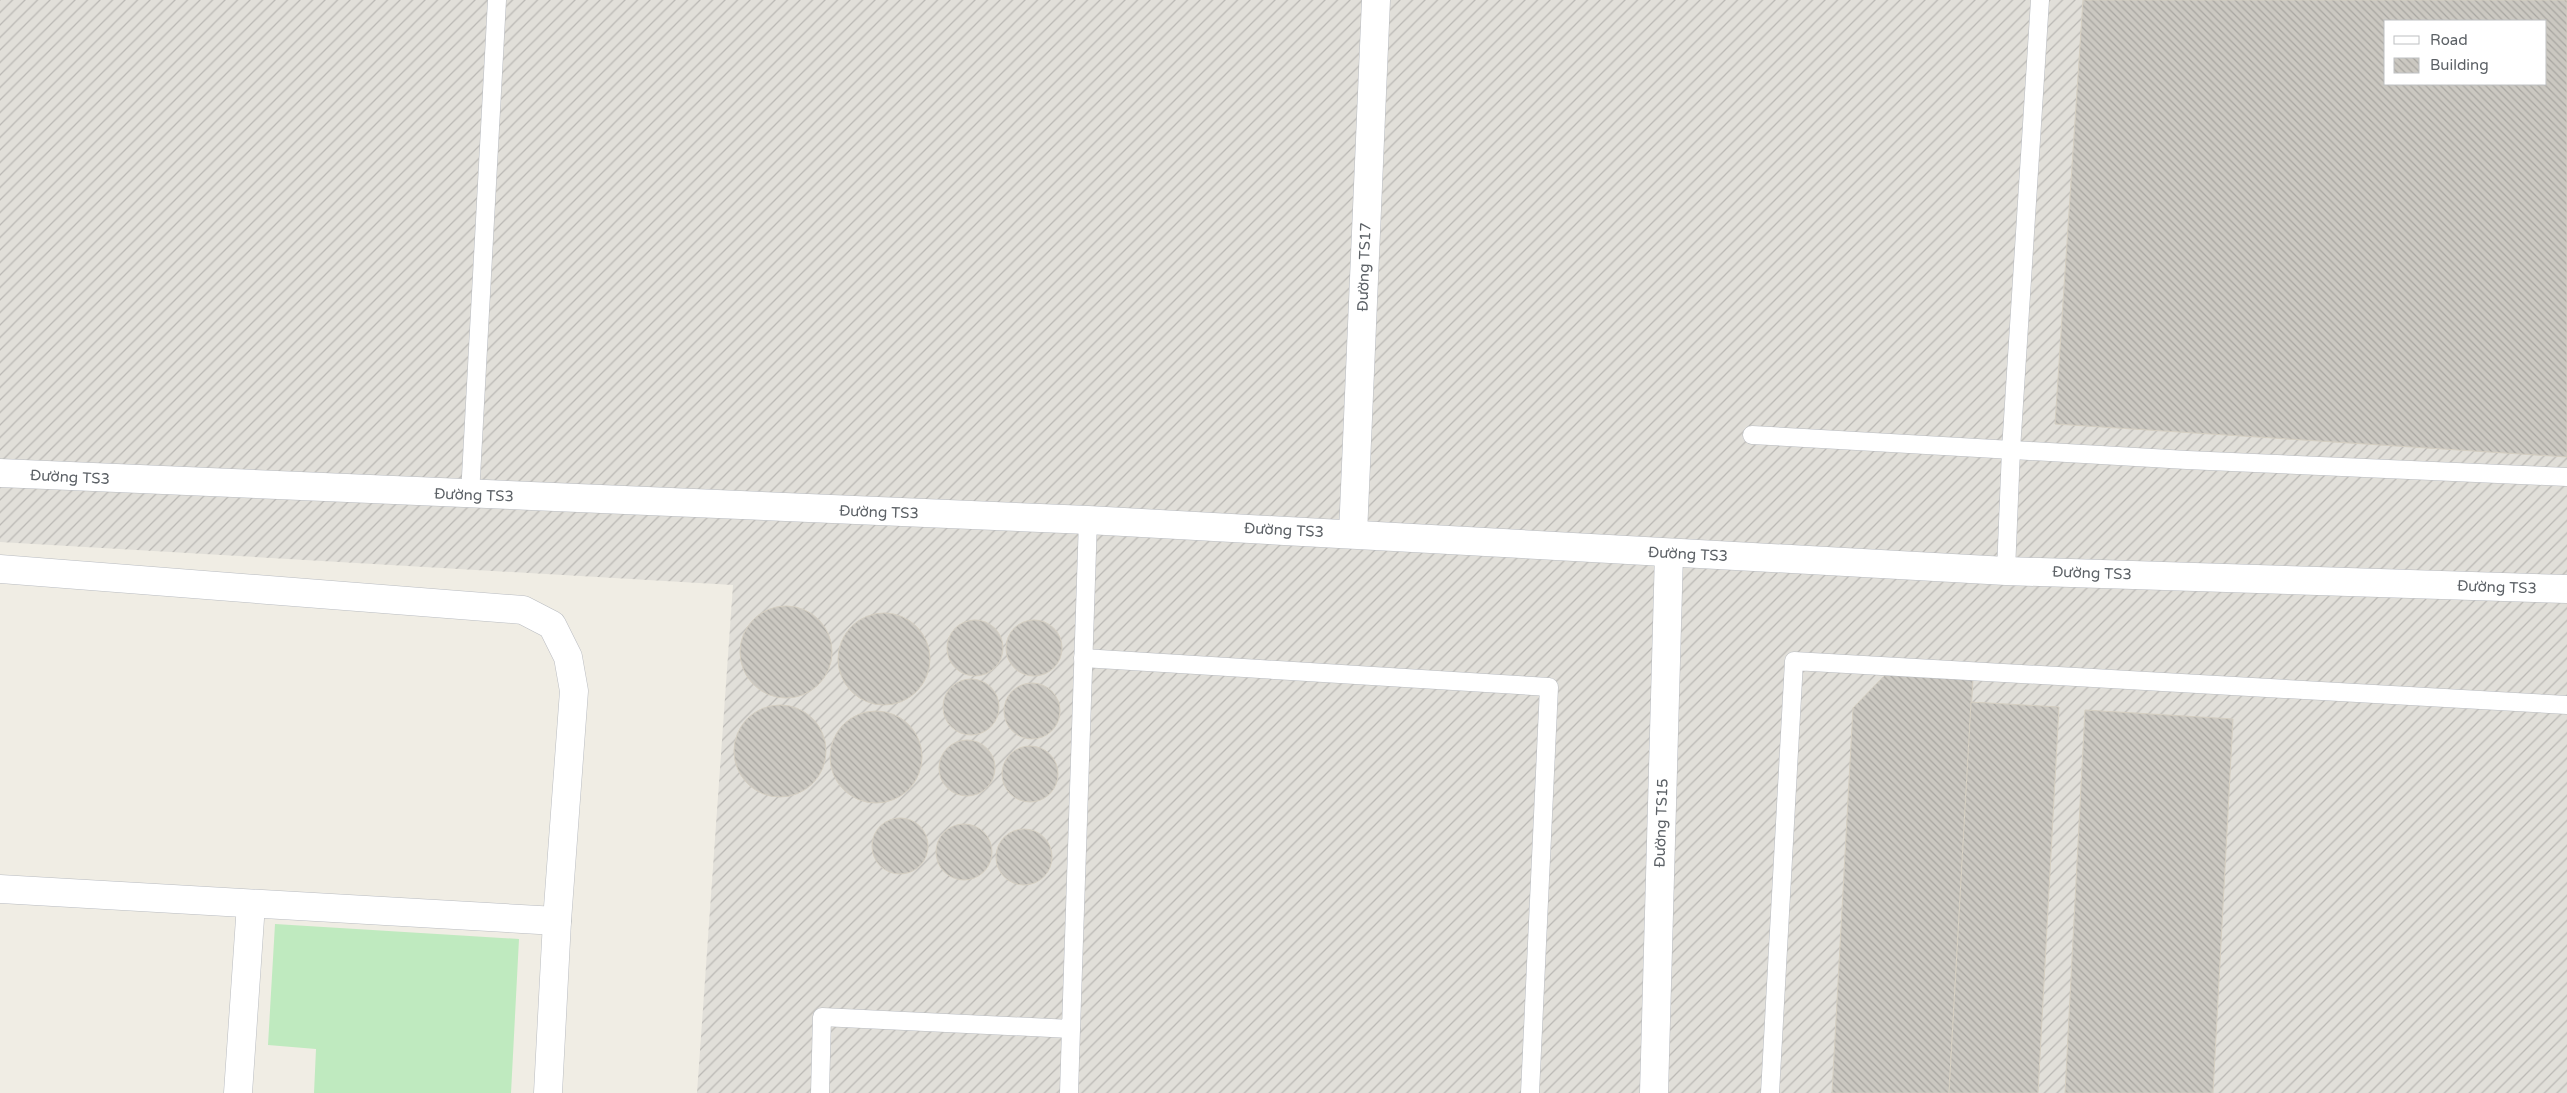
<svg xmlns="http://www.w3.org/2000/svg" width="2567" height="1093" font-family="'Varela Round',sans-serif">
<defs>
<pattern id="industrial-furrows" width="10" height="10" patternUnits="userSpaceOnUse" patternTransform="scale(1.25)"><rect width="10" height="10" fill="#e1dfd9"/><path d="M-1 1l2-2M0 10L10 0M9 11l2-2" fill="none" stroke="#bab8b4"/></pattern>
<pattern id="building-back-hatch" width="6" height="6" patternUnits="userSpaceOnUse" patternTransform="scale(1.25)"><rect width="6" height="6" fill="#cbc8c1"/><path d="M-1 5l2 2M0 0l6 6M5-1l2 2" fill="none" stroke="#a8a6a1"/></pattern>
</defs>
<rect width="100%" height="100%" fill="#f0ede4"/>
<path fill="url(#industrial-furrows)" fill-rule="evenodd" d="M0,0H2567V1093H697L733,585L0,542ZM2386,21H2546V84H2386Z"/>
<path fill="#bfeabf" d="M275,924L519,939L511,1093H314L316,1049L268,1045Z"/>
<g fill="url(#building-back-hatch)" stroke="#d5cfc2" fill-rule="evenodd">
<path d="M2083,0H2567V457L2055,424ZM2386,21H2546V84H2386Z"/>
<circle cx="786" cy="652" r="46"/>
<circle cx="884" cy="659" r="46"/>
<circle cx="1034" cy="648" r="28"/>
<circle cx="975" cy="648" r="28"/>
<path d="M1885,675L1973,679L1949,1093H1832L1853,708Z"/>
<circle cx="971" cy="707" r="28"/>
<circle cx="1032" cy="711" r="28"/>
<path d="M1971,702L2059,707L2038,1093H1949Z"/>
<circle cx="780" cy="751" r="46"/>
<path d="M2085,710L2233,719L2213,1093H2065Z"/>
<circle cx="876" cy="757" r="46"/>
<circle cx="967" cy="768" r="28"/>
<circle cx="1030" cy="774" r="28"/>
<circle cx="900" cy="846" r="28"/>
<circle cx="964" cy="852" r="28"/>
<circle cx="1024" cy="857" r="28"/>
</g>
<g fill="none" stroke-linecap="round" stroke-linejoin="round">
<g stroke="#b9bcc1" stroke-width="19">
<g id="lane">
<path d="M1752,435L2187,460L2567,477"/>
<path d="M470,495L497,0"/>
<path d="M2006,571L2011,450L2040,0"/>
<path d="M1083,658L1549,687L1530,1093"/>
<path d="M820,1093L822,1017L1071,1029L1088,520"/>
<path d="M1069,1093L1071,1029"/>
<path d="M1770,1093L1794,661L2567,705"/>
</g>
</g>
<g stroke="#b9bcc1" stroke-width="29">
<g id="street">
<path d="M0,473L1088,520L2006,571L2567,589"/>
<path d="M1353,534L1376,0"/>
<path d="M0,569L523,610L552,625L568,657L574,691L557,921L548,1093"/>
<path d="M0,889L557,921"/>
<path d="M238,1093L251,904"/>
<path d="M1654,1093L1669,553"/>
</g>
</g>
<use href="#lane" stroke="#fff" stroke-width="18"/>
<use href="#street" stroke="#fff" stroke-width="28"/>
</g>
<g text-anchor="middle" stroke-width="4" stroke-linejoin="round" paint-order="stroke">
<g font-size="15" fill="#5c6166" stroke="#fff">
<text transform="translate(1364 267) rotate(-88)" y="5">Đường TS17</text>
<text transform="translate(70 477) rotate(3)" y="5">Đường TS3</text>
<text transform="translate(474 495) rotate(2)" y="5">Đường TS3</text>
<text transform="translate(879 512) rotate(2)" y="5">Đường TS3</text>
<text transform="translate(1284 530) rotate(3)" y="5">Đường TS3</text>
<text transform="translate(1688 554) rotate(3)" y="5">Đường TS3</text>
<text transform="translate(2092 573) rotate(2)" y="5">Đường TS3</text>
<text transform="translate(2497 587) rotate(2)" y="5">Đường TS3</text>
<text transform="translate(1661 823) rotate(-88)" y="5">Đường TS15</text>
</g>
</g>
<rect x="2384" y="20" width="162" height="65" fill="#ffffff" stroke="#bec0c2"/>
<rect x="2394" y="36" width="25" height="8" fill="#ffffff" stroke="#bec0c2"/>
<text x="2430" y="45" font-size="15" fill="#5c6166">Road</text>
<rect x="2394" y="58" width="25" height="15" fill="url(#building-back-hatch)" stroke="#bec0c2"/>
<text x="2430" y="70" font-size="15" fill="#5c6166">Building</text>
</svg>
